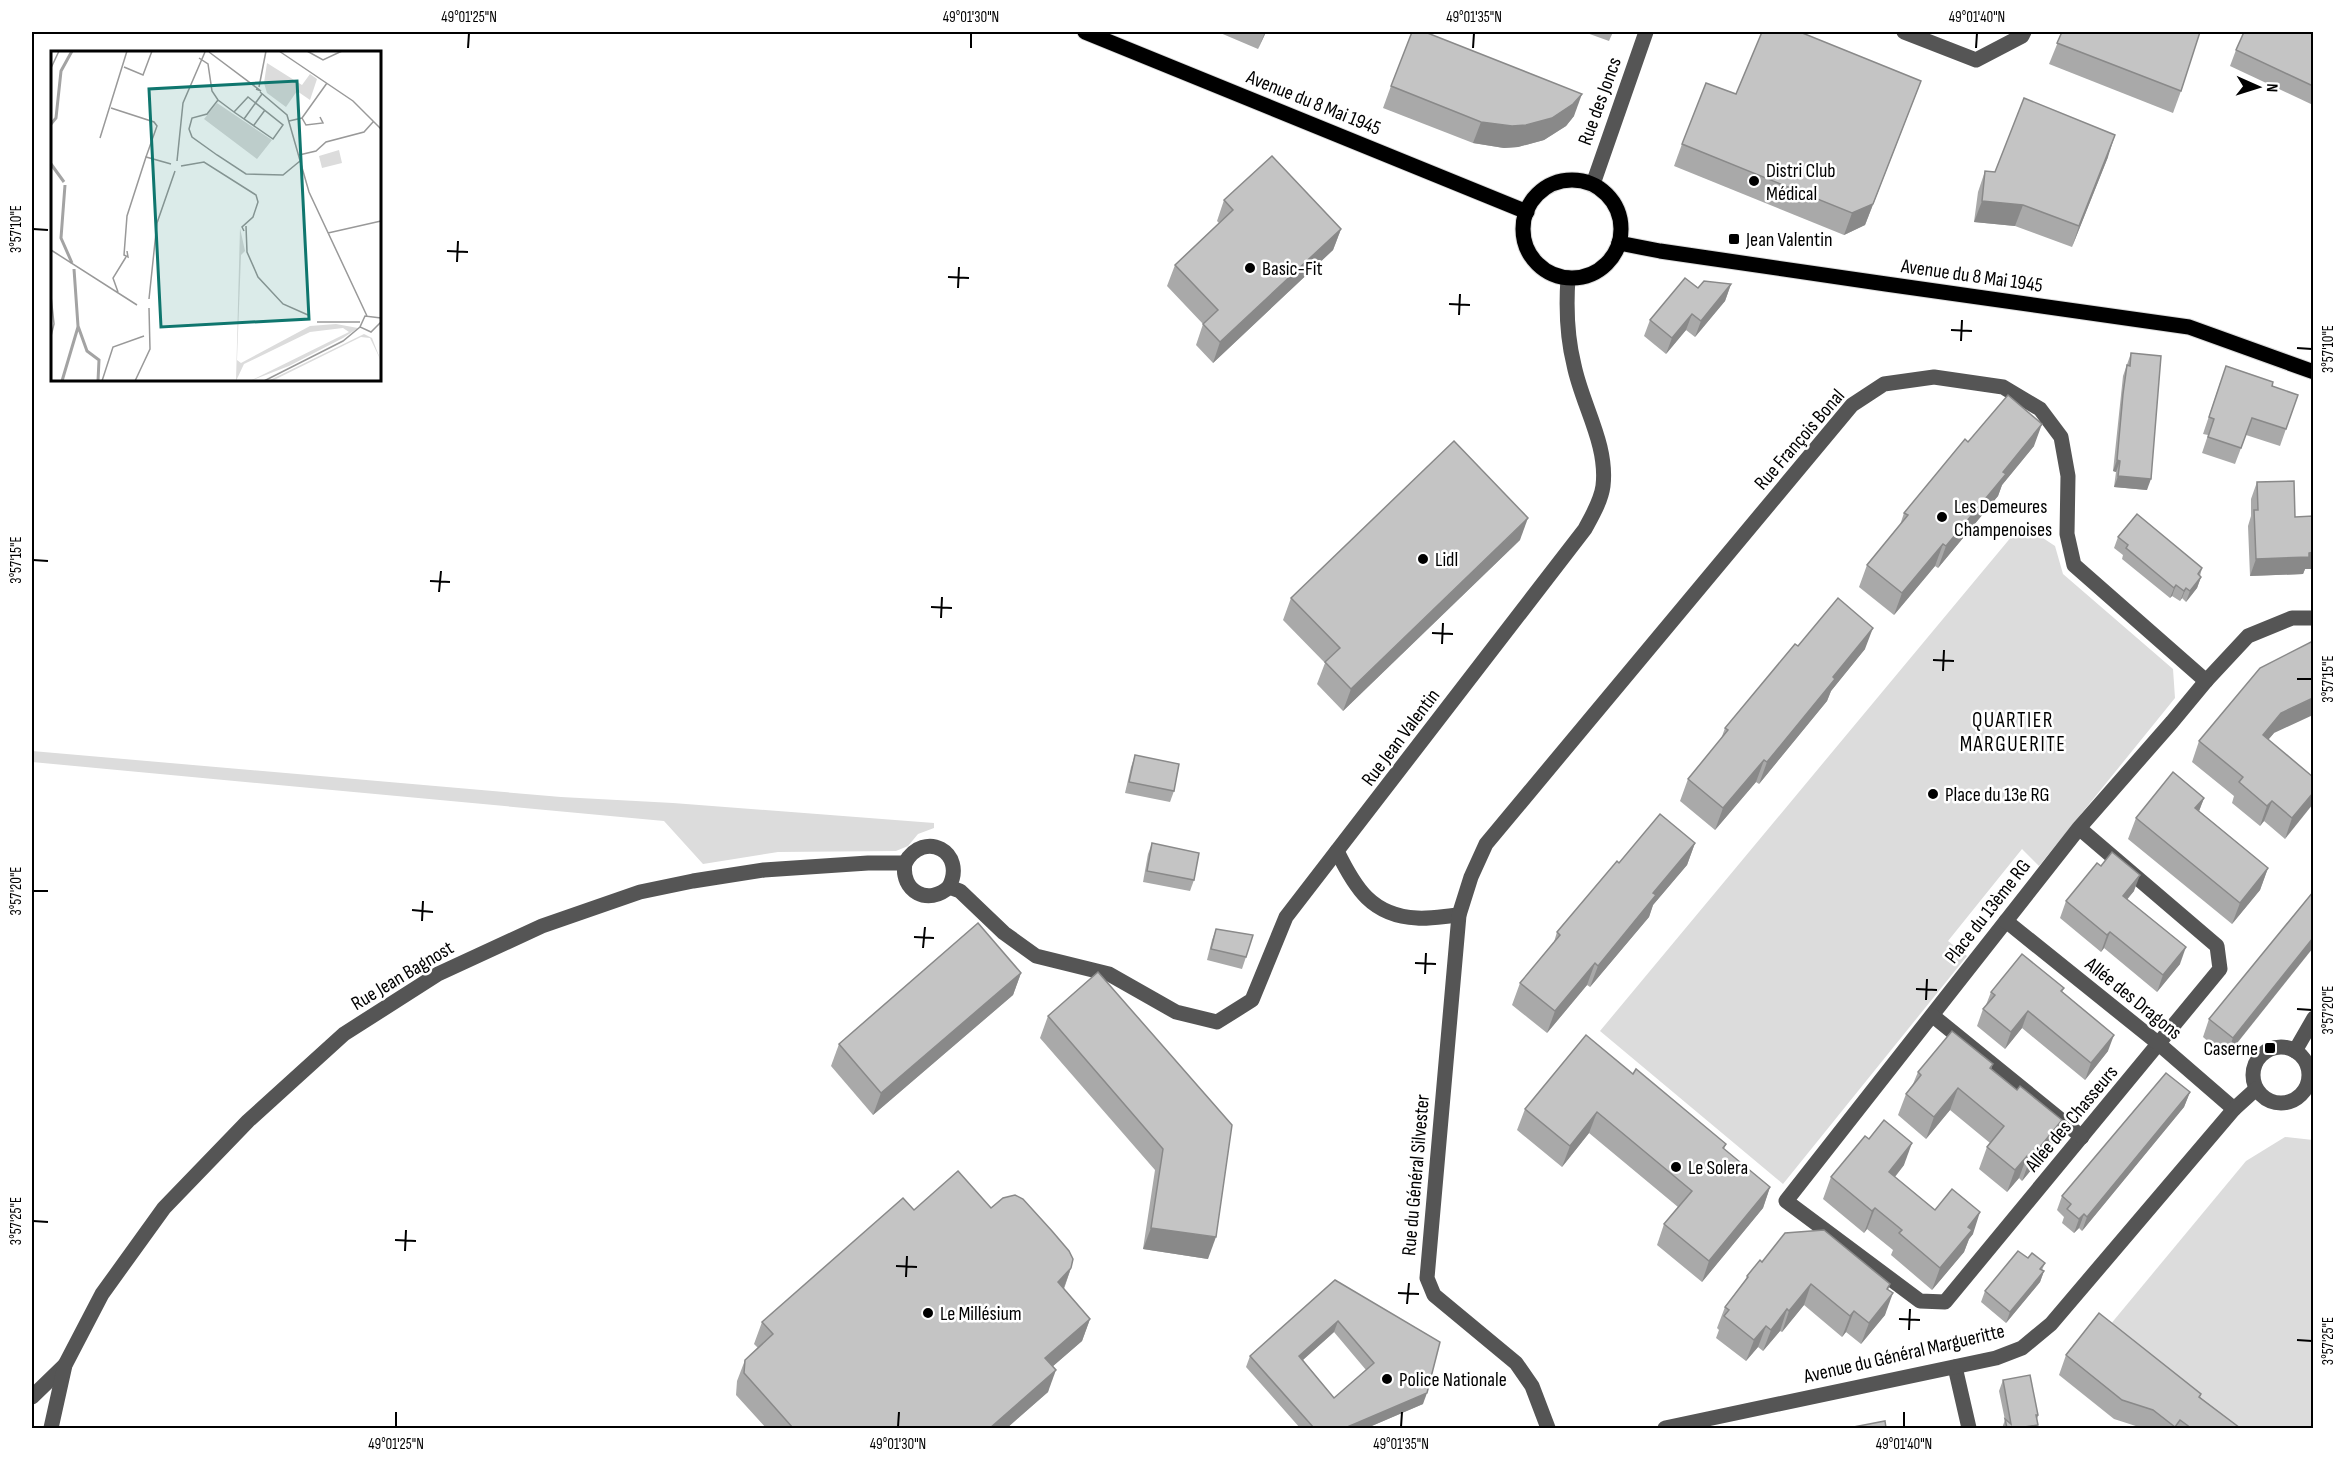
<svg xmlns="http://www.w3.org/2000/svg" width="2345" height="1460" font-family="'Sofia Sans Condensed',sans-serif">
<rect width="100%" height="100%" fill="#fff"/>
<g fill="#dcdcdc">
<path d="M2022,524L2055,546L2063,574L2173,669L2175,698L2039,866L2022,849L1948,941L1967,956L1783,1184L1600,1031Z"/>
<path d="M32,751L561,797L673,803L908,821L934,823V828L918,834L908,846L896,851L778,852L703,864L664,821L32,762Z"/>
<path d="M2285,1137L2313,1140V1428H2213L2100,1337L2246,1161Z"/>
</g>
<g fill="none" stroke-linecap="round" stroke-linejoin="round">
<g stroke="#dbdbdb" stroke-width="17">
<g id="major">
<path d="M1085,32L1527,212"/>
<circle cx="1572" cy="229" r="49"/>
<path d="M1619,243L1660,251L1886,284L2189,327L2314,372"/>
</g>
</g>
<g stroke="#555" stroke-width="15">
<path d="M1904,32L1976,60L2022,36L2024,32"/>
<path d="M1593,184L1646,32"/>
<path d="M2079,828L2217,946L2220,969L1945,1302L1920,1301L1786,1201L2079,828L2172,722L2206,681L2248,636L2292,618H2314"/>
<path d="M1337,851C1355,888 1372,916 1417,918C1430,919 1445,916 1459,915"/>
<path d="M905,863C924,829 967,852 949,887L960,891L1004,933L1036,956L1109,974L1176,1012L1217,1022L1252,1000L1286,917L1585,529C1592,516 1601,501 1603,486C1608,444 1582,405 1574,365C1567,337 1566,307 1568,278"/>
<path d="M2006,921L2159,1044L2234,1109"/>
<path d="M1933,1016L2082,1137"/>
<circle cx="2281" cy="1075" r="28"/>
<path d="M2295,1051L2314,1018"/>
<path d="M1955,1367L1969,1428"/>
<path d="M32,1397L65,1365"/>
<path d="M51,1428L65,1365L102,1294L164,1208L248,1121L344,1034L438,974L542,926L640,892L693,881L764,870L868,863H905C900,892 929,906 949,887"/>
<path d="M1548,1428L1532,1386L1516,1363L1434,1295L1427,1278L1459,915L1471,877L1486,844L1852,405L1884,384L1934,377L2003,387L2040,409L2061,437L2068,476L2067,534L2074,565L2206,681"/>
<path d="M1665,1428L1996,1358L2022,1348L2051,1324L2234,1109L2256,1089"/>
</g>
<use href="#major" stroke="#000" stroke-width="15"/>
</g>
<g fill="#a9a9a9" fill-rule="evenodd">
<path d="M1218,32H1266L1258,49Z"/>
<path d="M1584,32H1613L1609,41Z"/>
<path d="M2062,32L2181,91L2173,113L2049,64Z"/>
<path d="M2313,32V105L2230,66L2236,50Z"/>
<path d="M1921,81L1865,225L1844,235L1674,166L1682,144L1736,94Z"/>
<path d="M1391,86L1574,116L1566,126L1544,140L1518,147L1504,148L1473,143L1383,108Z"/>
<path d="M2108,157L2072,247L2015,226L1974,222L1978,192L1985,171L1995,172Z"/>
<path d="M1224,200L1341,229L1333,250L1213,363L1196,345L1203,324L1167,286L1175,265L1219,223L1217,221Z"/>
<path d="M1731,284L1725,301L1695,337L1686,330L1666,354L1644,336L1650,320L1698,288Z"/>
<path d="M2131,353L2147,490L2114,487L2116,472L2113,471L2123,376Z"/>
<path d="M2220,383L2272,386L2298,395L2280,446L2246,435L2235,464L2202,453L2208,435L2203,434Z"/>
<path d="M1968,442L2034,446L2002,485L1998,496L1938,568L1935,566L1894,615L1859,587L1867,565L1900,525L1904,513Z"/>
<path d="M2257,482L2295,517L2305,569L2303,574L2250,576L2248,526L2251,516V499Z"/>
<path d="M2118,537L2202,568L2200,576L2201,577L2197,588L2186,602L2182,598L2180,601L2172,596L2170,598L2122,559L2123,555L2114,548Z"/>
<path d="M1520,540L1343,711L1317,684L1325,663L1283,620L1291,598Z"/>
<path d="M1798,646L1865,649L1831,691L1827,701L1759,784L1756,782L1715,830L1680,801L1688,779L1721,739L1725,728Z"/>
<path d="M2274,733L2268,740L2313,777L2285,839L2264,821L2260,826L2232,803L2234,796L2192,762L2199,741Z"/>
<path d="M1135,755L1174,791L1170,802L1125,793L1131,767Z"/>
<path d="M2204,798L2199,811L2268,868L2260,890L2232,924L2128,839L2136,818Z"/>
<path d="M1152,843L1194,880L1190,891L1143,882L1148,854Z"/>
<path d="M1695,843L1687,865L1653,905L1649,917L1590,987L1587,985L1547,1033L1512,1005L1520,983L1554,942L1557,932L1619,863Z"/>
<path d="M2134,891L2127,899L2180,964L2157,992L2104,948L2101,952L2060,918L2066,901Z"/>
<path d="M2313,892L2226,1057L2203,1037L2209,1019Z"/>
<path d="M1216,929L1246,957L1242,969L1207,960L1212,940Z"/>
<path d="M1098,972L1208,1259L1143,1249L1155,1170L1040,1038L1048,1016Z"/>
<path d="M1021,973L1013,995L873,1115L831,1066L839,1044Z"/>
<path d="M2064,988L2062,992L2108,1051L2085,1080L2022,1028L2005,1049L1977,1026L1983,1009L1986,1005L1991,992Z"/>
<path d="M1993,1064L1991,1069L2017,1090L2062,1120L2054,1142L2022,1181L2019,1178L2007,1192L1979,1169L1987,1147L1990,1143L1950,1110L1926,1139L1898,1115L1906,1094L1913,1084L1918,1072Z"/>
<path d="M1633,1074L1726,1144L1724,1149L1770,1187L1763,1208L1702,1282L1657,1245L1664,1224L1678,1207L1589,1133L1562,1167L1517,1130L1525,1109Z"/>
<path d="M2190,1092L2184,1107L2082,1231L2079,1228L2074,1233L2062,1223L2064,1217L2057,1210L2062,1196Z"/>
<path d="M1904,1165L1895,1177L1935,1210L1973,1234L1969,1239L1964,1252L1932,1290L1891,1255L1893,1250L1867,1229L1864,1233L1823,1199L1831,1177Z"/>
<path d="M914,1210L1071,1268L1064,1289L1090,1319L1082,1341L1053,1366L1048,1392L1007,1428H766L736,1395L737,1381L745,1360L758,1348L754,1344L762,1322Z"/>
<path d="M2028,1258L2045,1263L2042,1270L2044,1271L2040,1282L2006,1323L1981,1302L1985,1291Z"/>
<path d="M1762,1262L1890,1284L1888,1290L1885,1315L1861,1344L1846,1332L1842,1337L1804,1305L1782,1332L1780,1331L1763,1351L1758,1347L1746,1361L1716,1338L1719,1330L1717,1328L1725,1307L1745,1281L1747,1276Z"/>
<path d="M1335,1280L1423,1404L1367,1428H1300L1246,1367L1250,1356ZM1334,1332L1366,1370L1334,1398L1303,1360Z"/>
<path d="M2066,1355L2201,1394L2200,1397L2240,1428H2142L2114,1419L2059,1375Z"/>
<path d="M2003,1380L2038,1415L2037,1419L2036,1428H2002L2005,1420L1999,1391Z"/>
</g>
<g fill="#898989">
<path d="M1265,32H1266L1258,49Z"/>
<path d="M1921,81L1865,225L1844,235L1852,213Z"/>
<path d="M1582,94L1574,116L1566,126L1544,140L1518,147L1504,148L1473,143L1481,122Z"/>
<path d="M2115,135L2108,157L2072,247L2079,226Z"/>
<path d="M1982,201L2023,205L2015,226L1974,222Z"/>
<path d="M1341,229L1333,250L1213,363L1220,342Z"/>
<path d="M1731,284L1725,301L1695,337L1701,321Z"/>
<path d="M1692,314L1686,330L1666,354L1672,338Z"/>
<path d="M2042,424L2034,446L2002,485L1998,496L1938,568L1946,546L2003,472Z"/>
<path d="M2117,460L2120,461L2116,472L2113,471Z"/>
<path d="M2118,476L2151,479L2147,490L2114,487Z"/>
<path d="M1528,518L1520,540L1343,711L1351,689Z"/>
<path d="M1943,544L1935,566L1894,615L1902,593Z"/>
<path d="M2313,552V569H2305L2303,574L2250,576L2256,559Z"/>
<path d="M2201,577L2197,588L2186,602L2190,591Z"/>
<path d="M2176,585L2172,596L2170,598L2174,588Z"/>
<path d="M2186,588L2182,598L2180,601L2184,591Z"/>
<path d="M1873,628L1865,649L1831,691L1827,701L1759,784L1767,762L1833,677Z"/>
<path d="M2313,698V715L2274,733L2255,755L2263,735L2281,713Z"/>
<path d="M1764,760L1756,782L1715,830L1723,808Z"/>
<path d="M2313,793V804L2285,839L2292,818Z"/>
<path d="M2204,798L2196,819L2195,808Z"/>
<path d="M2272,801L2264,821L2260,826L2267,806Z"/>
<path d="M1695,843L1687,865L1653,905L1649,917L1590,987L1598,966L1653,893Z"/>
<path d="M2268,868L2260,890L2232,924L2240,903Z"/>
<path d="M2140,875L2134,891L2117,912L2123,896Z"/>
<path d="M2110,932L2104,948L2101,952L2107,935Z"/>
<path d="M2313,938V948L2226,1057L2233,1038Z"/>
<path d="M2186,947L2180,964L2157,992L2163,975Z"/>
<path d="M1595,963L1587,985L1547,1033L1555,1011Z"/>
<path d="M1021,973L1013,995L873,1115L881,1093Z"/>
<path d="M2028,1011L2022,1028L2005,1049L2011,1032Z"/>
<path d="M2114,1035L2108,1051L2085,1080L2091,1063Z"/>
<path d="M1958,1088L1950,1110L1926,1139L1934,1117Z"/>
<path d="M2190,1092L2184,1107L2082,1231L2087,1217Z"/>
<path d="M1597,1112L1589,1133L1562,1167L1570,1146Z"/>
<path d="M2062,1120L2054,1142L2022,1181L2030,1159Z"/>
<path d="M1912,1143L1904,1165L1881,1194L1889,1172Z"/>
<path d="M2027,1156L2019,1178L2007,1192L2015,1170Z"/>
<path d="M1770,1187L1763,1208L1702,1282L1709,1261Z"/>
<path d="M1875,1208L1867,1229L1864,1233L1872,1211Z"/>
<path d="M1980,1212L1973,1234L1969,1239L1964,1252L1932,1290L1940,1268L1968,1227Z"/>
<path d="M2084,1214L2079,1228L2074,1233L2079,1219Z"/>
<path d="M1151,1228L1216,1237L1208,1259L1143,1249Z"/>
<path d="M1071,1268L1063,1290L1058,1282Z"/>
<path d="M2044,1271L2040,1282L2006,1323L2010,1312Z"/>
<path d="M1811,1284L1804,1305L1782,1332L1789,1311Z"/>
<path d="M1893,1293L1885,1315L1861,1344L1869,1323Z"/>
<path d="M1787,1309L1780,1331L1763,1351L1771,1330Z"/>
<path d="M1854,1311L1846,1332L1842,1337L1850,1316Z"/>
<path d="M1090,1319L1082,1341L1037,1380L1045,1358Z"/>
<path d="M1338,1321L1334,1332L1295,1367L1299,1356Z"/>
<path d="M1766,1326L1758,1347L1746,1361L1754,1340Z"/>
<path d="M1056,1370L1048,1392L1007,1428H990Z"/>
<path d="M1427,1393L1423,1404L1367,1428H1345Z"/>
<path d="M2036,1415H2038L2034,1426L2038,1425L2036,1428H2018Z"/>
</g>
<g fill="#c4c4c4" stroke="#898989" stroke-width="1.5" fill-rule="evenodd">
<path d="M1412,32H1425L1582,94L1573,104L1552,118L1526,125L1512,126L1481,122L1391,86Z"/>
<path d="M1762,32H1800L1921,81L1873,204L1852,213L1682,144L1706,83L1736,94Z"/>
<path d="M2062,32H2200L2181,91L2057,43Z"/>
<path d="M2244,32H2313V86L2236,50Z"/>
<path d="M2024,98L2115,135L2079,226L2023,205L1982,201L1985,171L1995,172Z"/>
<path d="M1272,156L1341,229L1220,342L1203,324L1218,310L1175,265L1233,210L1224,200Z"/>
<path d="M1685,278L1698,288L1704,281L1731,284L1701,321L1692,314L1672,338L1650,320Z"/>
<path d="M2131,353L2161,356L2151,479L2118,476L2120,461L2117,460L2123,394L2127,365L2130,366Z"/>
<path d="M2226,366L2273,382L2272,386L2298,395L2286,429L2252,418L2241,448L2208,437L2214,419L2209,417Z"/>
<path d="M2008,395L2042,424L2003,472L2006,474L1946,546L1943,544L1902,593L1867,565L1908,515L1904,513L1965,439L1968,442Z"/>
<path d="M1454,441L1528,518L1351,689L1325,662L1340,648L1291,598Z"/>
<path d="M2294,481L2295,517L2313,516V552L2309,553V557L2256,559L2254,510H2258L2257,482Z"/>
<path d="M2137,514L2202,568L2198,574L2201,577L2190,591L2186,588L2184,591L2176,585L2174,588L2126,548L2128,545L2118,537Z"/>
<path d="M1838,598L1873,628L1833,677L1835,679L1767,762L1764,760L1723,808L1688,779L1728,730L1725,728L1795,644L1798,646Z"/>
<path d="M2313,641V698L2281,713L2263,735L2313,777V793L2292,818L2272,801L2267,806L2239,782L2243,777L2199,741L2260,668Z"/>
<path d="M1135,755L1179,764L1174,791L1129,782Z"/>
<path d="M2173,772L2204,798L2195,808L2268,868L2240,903L2136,818Z"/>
<path d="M1660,814L1695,843L1653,893L1656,895L1598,966L1595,963L1555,1011L1520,983L1560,935L1557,932L1617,861L1619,863Z"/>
<path d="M1152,843L1199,853L1194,880L1147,871Z"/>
<path d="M2112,852L2140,875L2123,896L2186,947L2163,975L2110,932L2107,935L2066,901L2097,863L2101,866Z"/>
<path d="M2313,892V938L2233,1038L2209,1019Z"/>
<path d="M978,923L1021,973L881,1093L839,1044Z"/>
<path d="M1216,929L1253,935L1246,957L1211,949Z"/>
<path d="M2022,954L2064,988L2061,991L2114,1035L2091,1063L2028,1011L2011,1032L1983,1009L1995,995L1991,992Z"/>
<path d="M1098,972L1232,1125L1216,1237L1151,1228L1163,1149L1048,1016Z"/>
<path d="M1952,1031L1993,1064L1990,1068L2017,1090L2020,1086L2062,1120L2030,1159L2027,1156L2015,1170L1987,1147L2004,1126L1958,1088L1934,1117L1906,1094L1921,1075L1918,1072Z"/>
<path d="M1586,1035L1633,1074L1636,1069L1726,1144L1723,1148L1770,1187L1709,1261L1664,1224L1692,1191L1597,1112L1570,1146L1525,1109Z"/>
<path d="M2166,1073L2190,1092L2087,1217L2084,1214L2079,1219L2067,1209L2071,1204L2062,1196Z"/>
<path d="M1884,1120L1912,1143L1889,1172L1935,1210L1952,1189L1980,1212L1968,1227L1972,1230L1940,1268L1899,1233L1902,1230L1875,1208L1872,1211L1831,1177L1865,1136L1869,1139Z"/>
<path d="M958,1171L991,1208L1003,1198L1015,1195L1023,1199L1052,1231L1069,1251L1073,1259L1071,1268L1058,1282L1090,1319L1045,1358L1056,1370L990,1428H793L744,1373L745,1360L773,1334L762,1322L903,1198L914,1210Z"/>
<path d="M1824,1230L1890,1284L1887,1289L1893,1293L1869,1323L1854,1311L1850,1316L1811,1284L1789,1311L1787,1309L1771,1330L1766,1326L1754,1340L1724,1316L1729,1310L1725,1307L1748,1277L1747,1276L1760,1260L1762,1262L1785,1233Z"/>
<path d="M2018,1251L2028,1258L2032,1253L2045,1263L2040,1269L2044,1271L2010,1312L1985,1291Z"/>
<path d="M1335,1280L1440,1342L1427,1393L1345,1428H1314L1250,1356ZM1338,1321L1374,1363L1334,1398L1299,1356Z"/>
<path d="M2099,1313L2201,1394L2199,1397L2240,1428H2191L2180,1420L2175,1427L2153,1410L2122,1400L2066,1355Z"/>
<path d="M2030,1375L2038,1415H2036L2038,1425L2018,1428H2007L2005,1419L2011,1424L2003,1380Z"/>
<path d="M1885,1421L1886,1428H1853V1427Z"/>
</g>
<path fill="none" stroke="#000" stroke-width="2" d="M468,48L469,33M971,48V33M1473,48L1474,33M1976,48L1977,33M33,229L48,230M447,251L468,252M457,262L458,241M948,277L969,278M958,288L959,267M1449,304L1470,305M1459,315L1460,294M1951,330L1972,331M1961,341L1962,320M2297,348L2312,349M33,560L48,561M430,581L450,582M439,592L441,571M931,607L952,608M941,618L942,597M1432,633L1453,634M1442,644L1443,623M1933,660L1954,661M1943,671L1944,650M2297,679H2312M33,891H48M412,910L433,912M422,921L423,901M914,937L934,938M923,948L925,927M1415,963L1436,964M1425,974L1426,953M1916,989L1937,990M1926,1000L1927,979M2297,1009L2312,1010M33,1221L48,1222M395,1240L416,1241M405,1251L406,1230M896,1266L917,1267M906,1277L907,1256M1398,1293L1419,1294M1407,1304L1409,1283M1899,1319L1920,1320M1909,1330L1910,1309M2297,1340L2312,1341M396,1427V1412M898,1427L899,1412M1401,1427L1402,1412M1904,1427V1412"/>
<g fill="#000" stroke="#fff" stroke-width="2">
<circle cx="1754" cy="181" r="6"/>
<rect x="1728" y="233" width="12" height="12" rx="3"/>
<circle cx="1250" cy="268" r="6"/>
<circle cx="1942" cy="517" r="6"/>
<circle cx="1423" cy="559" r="6"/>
<circle cx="1933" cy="794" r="6"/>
<rect x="2264" y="1042" width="12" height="12" rx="3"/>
<circle cx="1676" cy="1167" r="6"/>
<circle cx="928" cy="1313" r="6"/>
<circle cx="1387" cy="1379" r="6"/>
</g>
<g text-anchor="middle" stroke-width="5" stroke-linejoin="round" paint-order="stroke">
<g font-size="20" fill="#000" stroke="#fff">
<text transform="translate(1599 101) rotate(-70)" y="7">Rue des Joncs</text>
<text transform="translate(1314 102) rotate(22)" y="7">Avenue du 8 Mai 1945</text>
<text transform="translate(1972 275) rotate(8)" y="7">Avenue du 8 Mai 1945</text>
<text transform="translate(1799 439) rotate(-49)" y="7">Rue François Bonal</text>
<text transform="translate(1400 737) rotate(-53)" y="7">Rue Jean Valentin</text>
<text transform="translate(1987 911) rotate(-52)" y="7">Place du 13ème RG</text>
<text transform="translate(402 975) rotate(-31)" y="7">Rue Jean Bagnost</text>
<text transform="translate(2134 998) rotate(39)" y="7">Allée des Dragons</text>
<text transform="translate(2071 1118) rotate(-50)" y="7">Allée des Chasseurs</text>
<text transform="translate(1415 1175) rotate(-85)" y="7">Rue du Général Silvester</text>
<text transform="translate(1904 1353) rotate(-13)" y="7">Avenue du Général Margueritte</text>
</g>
<g font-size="20" fill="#000" stroke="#fff" text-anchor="start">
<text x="1766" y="177">Distri Club<tspan x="1766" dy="23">Médical</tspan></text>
<text x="1746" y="246">Jean Valentin</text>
<text x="1262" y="275">Basic-Fit</text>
<text x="1954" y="513">Les Demeures<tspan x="1954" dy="23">Champenoises</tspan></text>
<text x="1435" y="566">Lidl</text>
<text x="1945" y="801">Place du 13e RG</text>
<text x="2258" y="1055" text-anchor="end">Caserne</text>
<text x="1688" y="1174">Le Solera</text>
<text x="940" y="1320">Le Millésium</text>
<text x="1399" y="1386">Police Nationale</text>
</g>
<g font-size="21" letter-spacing="1.5" fill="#000" stroke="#fff">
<text x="2013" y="727">QUARTIER<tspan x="2013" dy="24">MARGUERITE</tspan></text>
</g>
</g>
<g transform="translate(51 51)">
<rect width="330" height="330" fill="#fff"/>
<path d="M216,12L251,34L259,23L266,28L259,49L246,40L235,56L216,42L213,32ZM166,52L221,89L206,108L153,68ZM288,99L291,112L271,117L268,105ZM189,177L194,200L190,204L186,309L190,312L259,275L285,273L307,277L292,287L238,315L199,330L298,281L292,277L259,281L193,313L185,330ZM313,283L321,287L330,310L319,287L310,286L221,330H217Z" fill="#dcdcdc"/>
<path fill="none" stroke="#a3a3a3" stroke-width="3" d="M0,73L5,67L10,20L21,0M0,113L13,131M14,134L10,187L21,212M23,218L27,275L36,300L48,309L47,330M11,330L27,276"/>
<path fill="none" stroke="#999" stroke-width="1.5" d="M228,0L302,50L330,78M256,0L272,9L291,0M158,1L210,40L205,38M148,7L157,13L161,40L167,49L183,61L222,88L232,74L197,46L183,61M73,16L92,24L101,0M0,17L8,0M208,36L215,0M209,41L236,64L258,141L316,265M167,49L156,63L141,67L138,78L141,86L166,104L195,123L232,124L249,110M60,57L103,71L106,75L95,106M251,67L255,74L272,72L269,66M193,68L211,43M238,70L251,67L276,32M203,74L214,59M49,87L76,0M248,104L265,100L275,91L313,81L322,71M126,110L132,52L154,1M130,115L153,111L205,144L207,151L202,166L191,176L193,180M195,175L196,201L207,226L232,253L257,264M277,182L330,170M0,199L86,254M76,200L77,206L73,204L76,165L95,106L120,113M67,241L62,227L75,206M0,245L3,273L0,285M98,248L106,172L124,120M330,267L314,265L309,276L320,281L330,271M266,271H309M51,330L62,296L93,285M84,330L99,298L98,257M213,330L292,290L309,276"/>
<path fill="#0f766e" fill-opacity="0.15" stroke="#0f766e" stroke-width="3" d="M246,30L258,268L110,276L98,38Z"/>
<rect width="330" height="330" fill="none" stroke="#000" stroke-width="3"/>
</g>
<rect width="2345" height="1460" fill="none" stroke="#ffffff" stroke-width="66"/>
<g transform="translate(2258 87) rotate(93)" stroke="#ffffff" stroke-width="4.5" paint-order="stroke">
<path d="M0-4.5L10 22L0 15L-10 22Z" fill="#000000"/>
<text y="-9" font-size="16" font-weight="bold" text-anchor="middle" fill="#000000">N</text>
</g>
<rect x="33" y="33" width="2279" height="1394" fill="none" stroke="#000" stroke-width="2"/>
<g font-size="15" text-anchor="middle" fill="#000">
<text x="469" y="22">49°01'25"N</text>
<text x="971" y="22">49°01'30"N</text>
<text x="1474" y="22">49°01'35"N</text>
<text x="1977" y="22">49°01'40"N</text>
<text transform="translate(16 229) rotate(-90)" y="5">3°57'10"E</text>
<text transform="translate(2328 349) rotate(-90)" y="5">3°57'10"E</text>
<text transform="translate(16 560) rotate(-90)" y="5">3°57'15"E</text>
<text transform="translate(2328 679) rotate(-90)" y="5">3°57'15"E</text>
<text transform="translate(16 891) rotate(-90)" y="5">3°57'20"E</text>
<text transform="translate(2328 1010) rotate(-90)" y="5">3°57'20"E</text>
<text transform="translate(16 1221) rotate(-90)" y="5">3°57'25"E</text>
<text transform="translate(2328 1341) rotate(-90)" y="5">3°57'25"E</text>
<text x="396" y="1449">49°01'25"N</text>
<text x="898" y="1449">49°01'30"N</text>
<text x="1401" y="1449">49°01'35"N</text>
<text x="1904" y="1449">49°01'40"N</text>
</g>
</svg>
